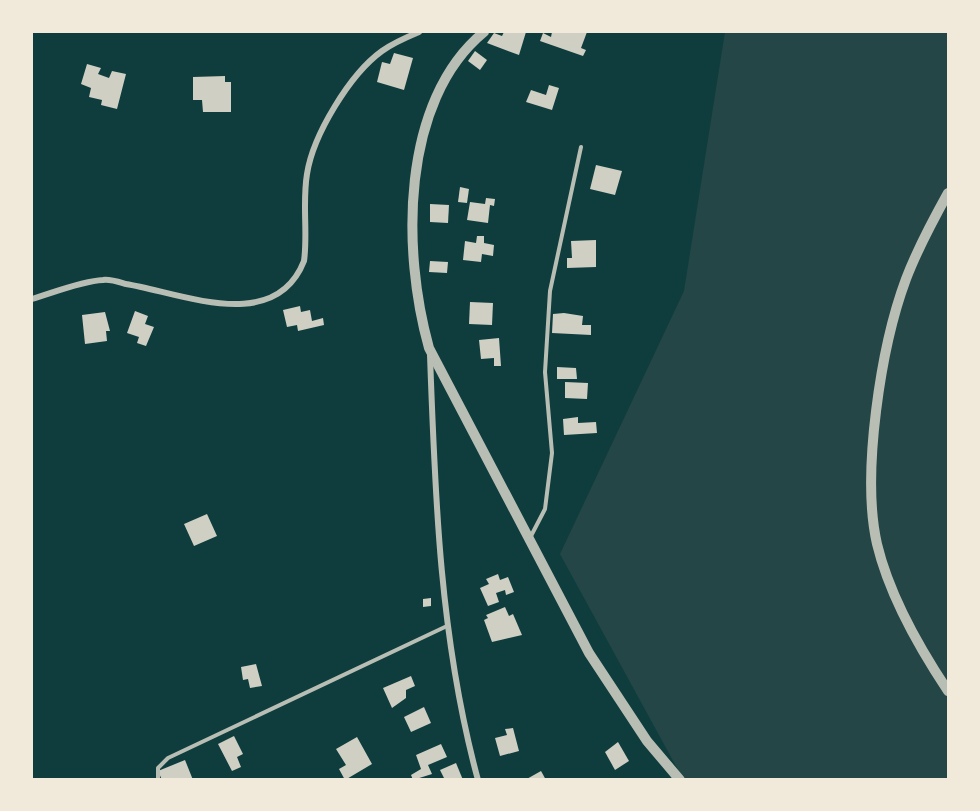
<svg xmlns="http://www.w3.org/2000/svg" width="980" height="811" font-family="'PT Serif',serif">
<rect width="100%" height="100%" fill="#0f3d3e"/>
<path fill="#244646" d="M725,32H948V779H683L560,554L684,291Z"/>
<g fill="#cfcfc3">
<path d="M504,32H526L519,55L487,43L494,33L502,36Z"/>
<path d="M552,32H587L581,48L586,50L583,56L540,41L543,33L551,37Z"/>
<path d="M475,51L487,60L480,70L468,61Z"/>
<path d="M394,53L413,58L404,90L377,82L382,62L390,64Z"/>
<path d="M87,64L101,68L98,74L109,78L112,71L126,74L117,109L101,105L102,100L89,97L91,88L81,84Z"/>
<path d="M225,76V82H231V112H203L202,100H193V77Z"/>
<path d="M549,85L559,88L552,110L526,102L531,90L546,95Z"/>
<path d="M596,165L622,171L615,195L590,189Z"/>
<path d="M460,187L469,189L467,203L458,202Z"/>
<path d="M486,198L495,199L494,206L490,205L488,223L467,220L470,202L485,204Z"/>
<path d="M430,204L449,205L448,223L430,222Z"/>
<path d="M477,236H484V243L494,245L493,256L482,254L481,262L463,260L465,241L476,243Z"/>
<path d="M596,240V267L567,268V258H572L571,241Z"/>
<path d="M430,261L448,262L447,273L429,272Z"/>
<path d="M470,302L493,303L492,325L469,324Z"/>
<path d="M300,306L301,312L310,310L312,321L323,318L324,325L298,331L297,325L287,327L283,310Z"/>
<path d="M135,311L148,316L145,324L154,327L146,346L137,343L139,337L127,333Z"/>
<path d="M105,312L110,331H106L107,341L85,344L82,315Z"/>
<path d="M564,313L583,316L582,325H591V335L552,333L553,314Z"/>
<path d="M499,338L501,366H494V358L481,359L479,340Z"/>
<path d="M557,367L576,368L577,379H557Z"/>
<path d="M565,382L588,383L587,399L565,398Z"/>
<path d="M578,417V423L596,422L597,433L564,435L563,419Z"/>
<path d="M207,514L217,536L194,546L184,524Z"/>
<path d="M498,574L500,580L508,577L514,592L506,595L505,590L496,593L499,602L488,606L480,588L489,584L486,579Z"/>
<path d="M431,598V606L423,607V599Z"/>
<path d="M505,607L509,616L513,614L522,635L492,642L484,620L488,618L486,615Z"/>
<path d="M256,664L262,686L250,688L248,679L243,680L241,667Z"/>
<path d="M411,676L415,686L406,690V698L392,708L383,688Z"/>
<path d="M424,707L431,723L411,732L404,717Z"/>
<path d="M513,728L519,751L500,756L495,738L507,735L505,729Z"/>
<path d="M234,736L243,754L237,757L241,767L232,771L218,744Z"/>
<path d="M357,737L372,764L345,780L339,769L346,765L336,749Z"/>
<path d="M618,742L629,761L615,770L605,752Z"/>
<path d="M441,744L447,757L428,765L432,774L413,780L411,775L421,769L416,755Z"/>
<path d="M185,760L193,780H162L158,771Z"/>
<path d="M456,763L463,780H445L440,770Z"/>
<path d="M541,771L546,780H525Z"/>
</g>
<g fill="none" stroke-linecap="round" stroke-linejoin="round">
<g stroke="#b8beb3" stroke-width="4">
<path d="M531,536L545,509L552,453L545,372L550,291L581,147"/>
<path d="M158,780V768L168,758L447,626"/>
</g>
<g stroke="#b8beb3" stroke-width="6">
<path d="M32,299C52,293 82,281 103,280C110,279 119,282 126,284C181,293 275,335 304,261C308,233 302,204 307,174C313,135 350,74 382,51C393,43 407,37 419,32"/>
<path d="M430,355C435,497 440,641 478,780"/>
</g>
<g stroke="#b8beb3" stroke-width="10">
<path d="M484,32C400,101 402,252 429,348L589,653L647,741L680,780"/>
<path d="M948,193C933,220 917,250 906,279C881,346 861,474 877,544C889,594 920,649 948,691"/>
</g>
</g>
<rect width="980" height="811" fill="none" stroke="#f1e9da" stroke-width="66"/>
</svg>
